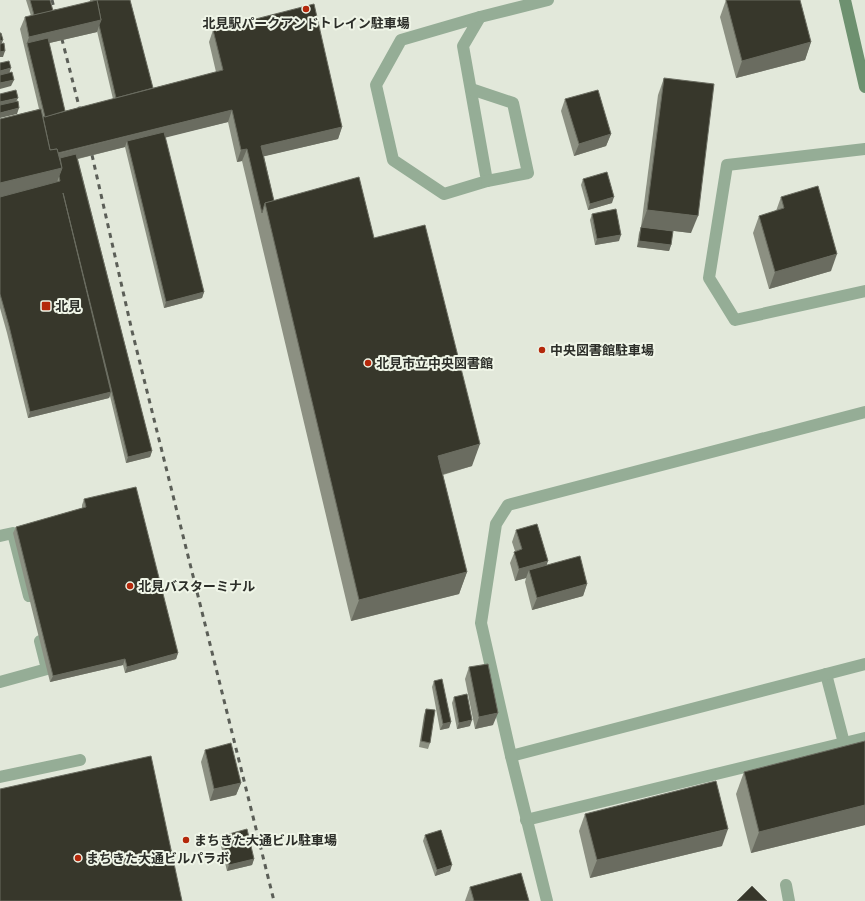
<svg xmlns="http://www.w3.org/2000/svg" width="865" height="901" font-family="'DejaVu Sans','Noto Sans JP',sans-serif">
<rect width="100%" height="100%" fill="#e2e8da"/>
<g fill="none" stroke-linecap="round" stroke-linejoin="round">
<g stroke="#95ad96" stroke-width="12">
<path d="M480,17L463,46L487,181L444,194L393,160L376,85L401,40Z"/>
<path d="M471,89L513,103L528,173L487,181"/>
<path d="M865,149L727,165L709,278L735,320L865,291"/>
<path d="M0,536L13,533L29,596"/>
<path d="M826,674L844,743"/>
<path d="M0,682L47,669L40,641"/>
<path d="M0,777L80,760"/>
<path d="M526,820L865,738"/>
<path d="M786,885L789,901"/>
</g>
<g stroke="#95ad96" stroke-width="12">
<path d="M480,17L548,0"/>
<path d="M511,756L865,664"/>
<path d="M547,901L511,756L481,623L496,524L508,505L865,412"/>
</g>
<path stroke="#6e9170" stroke-width="12" d="M845,0L865,87"/>
<g stroke="#5b5e57" stroke-width="3" stroke-dasharray="5 5" stroke-linecap="butt">
<path d="M52,0L82,118"/>
<path d="M92,155L132,331L274,901"/>
</g>
</g>
<g fill="#8c9082" fill-rule="evenodd">
<path d="M26,0H50L53,11L90,2V0H130L153,88L216,72L209,42L213,30L342,127L338,139L264,156L274,201L374,238L472,466L443,475L467,572L459,594L351,621L242,161L237,162L228,122L165,137L204,292L202,298L164,308L125,147L78,159L152,451L150,457L126,463L110,396L109,398L28,418L7,333L0,308V119L39,109L20,29L25,17L31,16ZM97,31L113,99L65,111L49,43L97,32Z"/>
<path d="M726,0L811,42L805,60L736,78L720,17Z"/>
<path d="M664,78L691,233L641,227L658,95Z"/>
<path d="M565,99L611,134L606,146L574,156L561,111Z"/>
<path d="M583,179L612,203L588,210L581,185Z"/>
<path d="M781,197L831,271L769,289L753,233L759,216L776,211Z"/>
<path d="M592,214L619,241L595,245L590,220Z"/>
<path d="M641,227L671,245L669,251L637,247L639,233Z"/>
<path d="M84,499L178,653L176,659L125,673L123,665L50,682L13,533L16,527L82,508V505Z"/>
<path d="M516,530L547,565L587,584L583,596L532,610L525,582L526,578L515,581L510,563L515,551L512,542Z"/>
<path d="M469,667L493,725L475,729L465,679Z"/>
<path d="M434,681L451,722L449,728L440,730L432,687Z"/>
<path d="M454,697L470,726L457,729L452,703Z"/>
<path d="M426,709L430,743L428,749L419,747L424,715Z"/>
<path d="M865,741V825L751,853L736,794L744,772Z"/>
<path d="M205,750L241,783L236,795L210,801L201,762Z"/>
<path d="M585,814L722,846L590,878L579,831Z"/>
<path d="M425,835L450,871L435,876L423,841Z"/>
<path d="M222,836L254,859L252,865L227,871L220,842Z"/>
<path d="M470,887L529,901H465Z"/>
</g>
<g fill="#6a6c60">
<path d="M101,20L97,32L28,48L27,43L29,37Z"/>
<path d="M3,40L1,46H0V41Z"/>
<path d="M811,42L805,60L736,78L742,61Z"/>
<path d="M5,51L3,57H0V52Z"/>
<path d="M11,68L9,74L0,76V71Z"/>
<path d="M14,80L11,86L0,89V83Z"/>
<path d="M18,98L15,104L0,107V102Z"/>
<path d="M19,108L17,114L0,118V113Z"/>
<path d="M232,110L228,122L128,147L127,141L125,147L56,164L48,156Z"/>
<path d="M342,127L338,139L257,158L261,146Z"/>
<path d="M611,134L606,146L574,156L579,144Z"/>
<path d="M247,149L242,161L237,162L241,150Z"/>
<path d="M62,168L56,185L0,199V183Z"/>
<path d="M614,197L612,203L588,210L590,204Z"/>
<path d="M647,210L698,216L691,233L641,227Z"/>
<path d="M621,235L619,241L595,245L597,239Z"/>
<path d="M639,241L671,245L669,251L637,247Z"/>
<path d="M837,254L831,271L769,289L775,272Z"/>
<path d="M204,292L202,298L164,308L166,302Z"/>
<path d="M111,392L109,398L28,418L30,412Z"/>
<path d="M480,444L472,466L430,478L438,456Z"/>
<path d="M152,451L150,457L126,463L128,457Z"/>
<path d="M548,561L544,573L529,570L526,578L515,581L519,569Z"/>
<path d="M467,572L459,594L351,621L359,600Z"/>
<path d="M587,584L583,596L532,610L537,598Z"/>
<path d="M178,653L176,659L125,673L127,667Z"/>
<path d="M125,659L123,665L50,682L53,676Z"/>
<path d="M498,713L493,725L475,729L479,717Z"/>
<path d="M472,720L470,726L457,729L459,723Z"/>
<path d="M451,722L449,728L440,730L443,724Z"/>
<path d="M241,783L236,795L210,801L214,789Z"/>
<path d="M865,805V825L751,853L759,832Z"/>
<path d="M728,829L722,846L590,878L597,860Z"/>
<path d="M254,859L252,865L227,871L229,865Z"/>
<path d="M452,865L450,871L435,876L437,870Z"/>
</g>
<g fill="#37372b" stroke="#6a6c60">
<path d="M30,0H50L53,11L34,15Z"/>
<path d="M94,0H130L153,88L116,98L99,25L101,20L97,0L94,1Z"/>
<path d="M97,0L101,20L29,37L25,17Z"/>
<path d="M726,0H800L811,42L742,61Z"/>
<path d="M314,4L342,127L261,146L274,201L265,203L262,213L247,149L241,150L232,110L58,153L57,149L50,150L43,117L223,70L213,30Z"/>
<path d="M0,33H1L3,40L0,41Z"/>
<path d="M48,38L65,111L45,117L27,43Z"/>
<path d="M4,43L5,51L0,52V44Z"/>
<path d="M9,61L11,68L0,71V63Z"/>
<path d="M12,72L14,80L0,83V75Z"/>
<path d="M664,78L714,84L698,216L647,210Z"/>
<path d="M16,90L18,98L0,102V94Z"/>
<path d="M598,90L611,134L579,144L565,99Z"/>
<path d="M18,101L19,108L0,113V105Z"/>
<path d="M41,109L50,150L57,149L62,168L0,183V119Z"/>
<path d="M164,132L204,292L166,302L127,141Z"/>
<path d="M76,154L152,451L128,457L63,193L111,392L30,412L9,326L0,294V197L60,181L59,176L62,168L60,158Z"/>
<path d="M607,172L614,197L590,204L583,179Z"/>
<path d="M359,177L374,238L425,225L480,444L438,456L467,572L359,600L265,203Z"/>
<path d="M818,186L837,254L775,272L759,216L784,208L781,197Z"/>
<path d="M616,209L621,235L597,239L592,214Z"/>
<path d="M641,227L673,231L671,245L639,241Z"/>
<path d="M136,487L178,653L127,667L125,659L53,676L16,527L86,507L84,499Z"/>
<path d="M537,524L548,561L519,569L514,552L522,549L516,530Z"/>
<path d="M580,556L587,584L537,598L529,570Z"/>
<path d="M488,664L498,713L479,717L469,667Z"/>
<path d="M442,679L451,722L443,724L434,681Z"/>
<path d="M467,694L472,720L459,723L454,697Z"/>
<path d="M426,709L435,710L430,743L421,741Z"/>
<path d="M865,741V805L759,832L744,772Z"/>
<path d="M231,743L241,783L214,789L205,750Z"/>
<path d="M151,756L182,901H0V789Z"/>
<path d="M716,781L728,829L597,860L585,814Z"/>
<path d="M247,829L254,859L229,865L222,836Z"/>
<path d="M441,830L452,865L437,870L425,835Z"/>
<path d="M521,873L529,901H474L470,887Z"/>
<path d="M752,886L767,901H737Z"/>
</g>
<g fill="#b4280b" stroke="#eff5e7" stroke-width="1.5">
<circle cx="306" cy="9" r="4"/>
<rect x="41" y="301" width="10" height="10" rx="2"/>
<circle cx="542" cy="350" r="4"/>
<circle cx="368" cy="363" r="4"/>
<circle cx="130" cy="586" r="4"/>
<circle cx="186" cy="840" r="4"/>
<circle cx="78" cy="858" r="4"/>
</g>
<g text-anchor="middle" stroke-width="4" stroke-linejoin="round" paint-order="stroke">
<g font-size="13" font-weight="bold" fill="#2c2e29" stroke="#eff5e7" text-anchor="start">
<text x="306" y="28" text-anchor="middle">北見駅パークアンドトレイン駐車場</text>
<text x="55" y="311">北見</text>
<text x="550" y="355">中央図書館駐車場</text>
<text x="376" y="368">北見市立中央図書館</text>
<text x="138" y="591">北見バスターミナル</text>
<text x="194" y="845">まちきた大通ビル駐車場</text>
<text x="86" y="863">まちきた大通ビルパラボ</text>
</g>
</g>
</svg>
